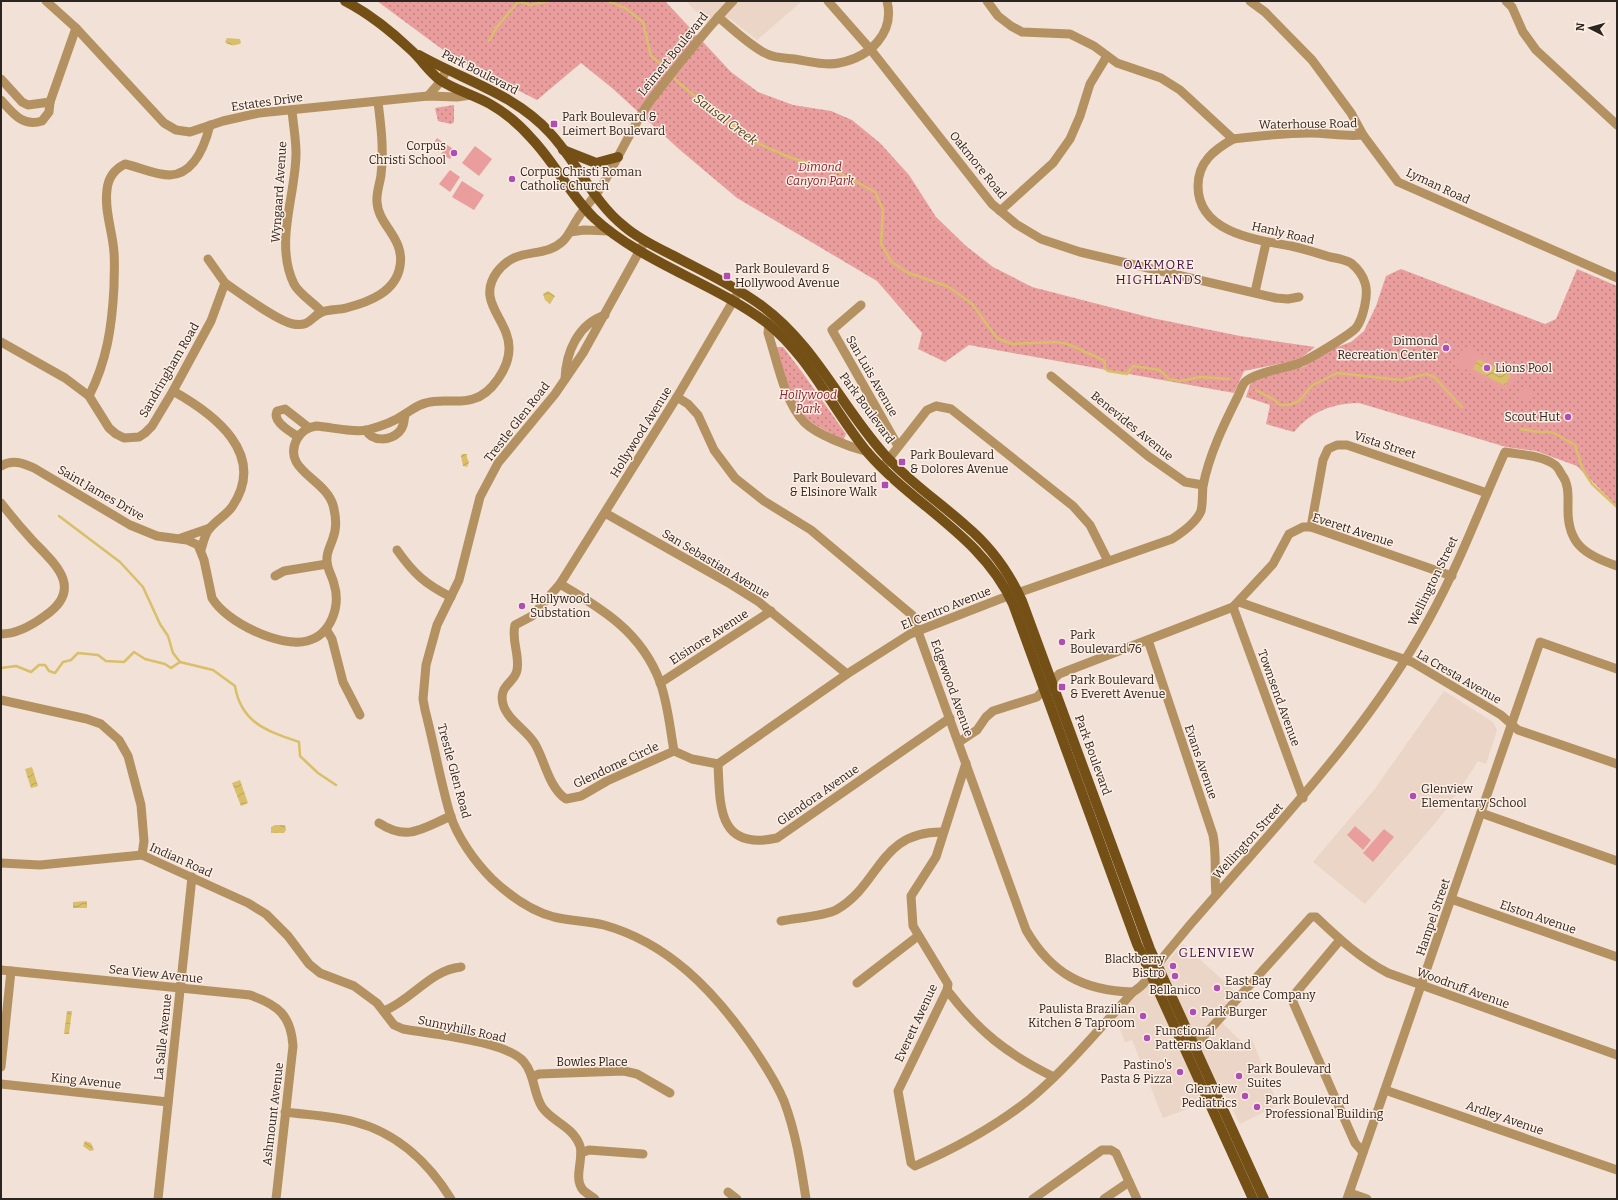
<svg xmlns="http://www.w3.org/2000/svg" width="1618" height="1200" font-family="Bitter,serif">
<defs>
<pattern id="park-dots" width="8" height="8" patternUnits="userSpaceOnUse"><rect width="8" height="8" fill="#e99d9d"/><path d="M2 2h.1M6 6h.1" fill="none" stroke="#bd8080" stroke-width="1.8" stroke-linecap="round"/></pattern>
<pattern id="water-waves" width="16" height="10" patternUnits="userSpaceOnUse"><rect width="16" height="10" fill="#d9bf69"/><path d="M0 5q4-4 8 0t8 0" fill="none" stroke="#baa45b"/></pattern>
</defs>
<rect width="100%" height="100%" fill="#f1e1d6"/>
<g fill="#ebd5c6">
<path d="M686,1H802L757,40L729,18L716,27L705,21Z"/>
<path d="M1444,691L1493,722L1497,730L1486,764L1478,761L1452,801L1437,821L1365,904L1313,862L1374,790Z"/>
<path d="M1183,944L1236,992L1215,1016L1243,1043L1251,1037L1278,1105L1240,1124L1225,1095L1163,1118L1132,1040L1125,1042L1116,1018Z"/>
</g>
<g fill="url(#park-dots)">
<path d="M377,1H665L731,72L758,92L793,105L831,111L852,120L880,143L909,175L936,217L966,246L993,267L1032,287L1152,318L1240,336L1315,347L1298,360L1244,371L1234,393L969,345L945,362L918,349L922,333L877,281L737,198L680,150L612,88L581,63L537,100L454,58Z"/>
<path d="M454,105V122L451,124L438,121L435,108Z"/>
<path d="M1401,269L1545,324L1556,319L1577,269L1617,286V506L1577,466L1536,451L1506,447L1359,403C1333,403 1310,412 1294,432L1266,424L1270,405L1246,397L1252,379L1303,367L1334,348L1351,342L1364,331L1376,306L1386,276Z"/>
<path d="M778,347H783L802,372L846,434L844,439H841C829,432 812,425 802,414C789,400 782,367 776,348Z"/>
</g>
<g fill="#e99d9d">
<path d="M437,138L445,144L439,152L431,147Z"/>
<path d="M447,145L455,150L450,159L441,154Z"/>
<path d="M475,146L492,159L479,176L462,163Z"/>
<path d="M450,170L460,177L450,192L439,184Z"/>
<path d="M462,181L484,195L474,210L452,197Z"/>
<path d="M1464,346L1518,372L1508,392L1467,372V370L1462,368L1457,369L1454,368Z"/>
<path d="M1524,387L1534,392L1528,404L1518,399Z"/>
<path d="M1355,826L1371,840L1363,850L1347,835Z"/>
<path d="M1384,829L1394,837L1373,862L1363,853Z"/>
</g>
<g fill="url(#water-waves)">
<path d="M227,38L240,39L241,43C237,46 229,46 225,42Z"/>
<path d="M548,291L555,296L550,304L545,300L543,294Z"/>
<path d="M1478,359L1511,375L1505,386L1473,369Z"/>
<path d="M462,454H467V458L469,462L467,467L463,466L461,456Z"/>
<path d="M32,767L38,786L31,788L25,769Z"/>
<path d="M240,780L248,803L241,806L232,783Z"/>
<path d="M275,825H285L286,830L284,833H271V827Z"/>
<path d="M87,901V908H73V902Z"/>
<path d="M67,1011H72L69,1034H64Z"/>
<path d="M85,1141L91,1143L94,1150L90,1151L83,1146Z"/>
</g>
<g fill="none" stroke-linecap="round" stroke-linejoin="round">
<g stroke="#d9bf69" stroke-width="2.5">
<path d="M518,1L531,5L548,1"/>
<path d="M608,1L625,8L643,22L651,56L665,67L679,83L713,111L755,142L789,157L838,172L875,192L883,210L881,244L891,261L906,272L949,287L972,304L997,338L1012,344L1056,342L1068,344L1105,361L1104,368L1108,371L1127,374L1133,366L1160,370L1169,379L1180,381L1200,377L1229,379"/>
<path d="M489,41L496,28L518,2"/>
<path d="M1256,390L1273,399L1280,405H1289L1299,401L1313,385L1337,373L1401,380L1427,374L1434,377L1462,407"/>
<path d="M1521,429L1538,432H1552L1575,445L1583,470L1592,484L1617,507"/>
<path d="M59,516L120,562L143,587L160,624L168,636L173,653L180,662"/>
<path d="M1,668L16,666L31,672L39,665H45L49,671L55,673L63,662L71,660L78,653L98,655L106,661L124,662L134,652L145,659L165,664L171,668L180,662L213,670L235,686C241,723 267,731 299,742L300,756L318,773L336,785"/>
</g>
<g stroke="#b49161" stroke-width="9">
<path d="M46,1L76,28L164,123L176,130L190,132L223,121L259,113L428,96L457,97L471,95"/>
<path d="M828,1L871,50L992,204L1016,224L1041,239L1080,252L1276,298L1288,299L1299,297"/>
<path d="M987,1L998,16L1011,26L1022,32L1070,34L1094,46L1117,63L1161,78L1180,90L1233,139C1258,136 1284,133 1310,133C1329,133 1345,137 1363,135"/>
<path d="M1250,1L1265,12L1312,60L1351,113L1363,135L1398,182L1617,278"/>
<path d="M1506,1L1512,7L1523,32L1536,50L1617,125"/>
<path d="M718,17C732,28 751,47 767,54C775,58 785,58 794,59C808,61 826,66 839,63C870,57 895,33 887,1"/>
<path d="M1,79L22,102L28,105L50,102"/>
<path d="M428,96L441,81L447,69"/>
<path d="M1,100C13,113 22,127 42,121L49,112L50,102L76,28"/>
<path d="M292,110C293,124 296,138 296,153C296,195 274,243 294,284C299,294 314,303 322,312"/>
<path d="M1000,211L1053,163L1070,139L1080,116L1090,84L1107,56"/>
<path d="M570,232L584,230L610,231"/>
<path d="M645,241L583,353L555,394L498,463L480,497L459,580L437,625L426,665L423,699L425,710C434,744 440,780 450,814C457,837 475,862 492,879C509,895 531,911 554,917C571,921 588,921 604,925C668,943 713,990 750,1043C763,1062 775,1080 784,1101C796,1133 801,1166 806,1199"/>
<path d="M208,259L225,283"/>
<path d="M1255,292L1266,243"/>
<path d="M861,305L832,330L898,446"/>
<path d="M769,324L768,333C777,360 784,401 804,422C817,435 850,447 868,452"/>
<path d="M1,342L65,378L89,396L109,428L116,434L124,438L139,437L145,433L152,426L173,391L211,321L225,283C240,293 277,321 293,324C311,327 310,317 322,312C329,309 339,310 346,308C369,302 396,292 400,266C405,238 378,225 377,202C376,193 380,183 381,175C384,150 381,126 378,102"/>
<path d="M1051,376L1148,456L1185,482L1203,485"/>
<path d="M565,379C566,352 578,324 605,315"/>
<path d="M173,391C214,414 268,454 232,507C226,515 217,520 210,528C205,533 203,543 201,550"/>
<path d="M89,396C107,361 112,326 114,287C114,276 115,264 114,253C113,232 104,211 107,190C108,178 115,169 125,164C139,167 155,175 170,175C194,174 205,145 210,125"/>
<path d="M677,397L688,404L698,415L714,450L735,478L764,501L811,530L912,615L1026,930C1051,973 1083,991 1133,992"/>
<path d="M366,430C372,442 390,441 399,432C404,427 404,421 405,414"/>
<path d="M298,437C290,431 272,422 277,411L285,409L308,427"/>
<path d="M884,465L927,410L936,406L951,409L1073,506L1090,525L1108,561"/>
<path d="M1,466C12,459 23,463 34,468L130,525L157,536L187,540L198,545L204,560L212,598C226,622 280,648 307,641C331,635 341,606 334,584C332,575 326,568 327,558C327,551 331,545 333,538C337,528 336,516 333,505C325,478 281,470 297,439C301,432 308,427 316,426C331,427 352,433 367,430C379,427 395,421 405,414C412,410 417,405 426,403C441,398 458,404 473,399C492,394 509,367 509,349C510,320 475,302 497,272C517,245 543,260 563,241C570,234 573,225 578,218C585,207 594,198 601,187C617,161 629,133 646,107C654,95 663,85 671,74C691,49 711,24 733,1"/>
<path d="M1,503C11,516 22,529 33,541C55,564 84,588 46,615C34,624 17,634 1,634"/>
<path d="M605,513L727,582L759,602L847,674"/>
<path d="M1311,527L1323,460L1328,449L1337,445H1347L1487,493"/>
<path d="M181,538L210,528"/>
<path d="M397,550C414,574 425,584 451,597"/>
<path d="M275,576L284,571L327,564"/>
<path d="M560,584C603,609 642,633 660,682C668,704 670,729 674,751"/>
<path d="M1239,602L1412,662L1501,715L1518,730L1617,764"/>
<path d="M1233,607L1303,798"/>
<path d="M326,629L332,639L343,682L360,715"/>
<path d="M1148,640L1213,835C1217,855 1214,875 1216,895"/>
<path d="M660,683L771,611"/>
<path d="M1,700L87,719L101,724L119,740L128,756L141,805L144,841L142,855"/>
<path d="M959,742L977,730L986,717L993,711L1037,697L1059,674L1233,607L1273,564L1289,534L1303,527H1311L1452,576"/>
<path d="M674,751L692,759L718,764L847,674L910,634L1000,599L1172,539C1183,532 1196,523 1201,511C1203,503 1202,494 1203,486C1209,455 1224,424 1238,396C1240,392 1242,385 1245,382C1255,372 1287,368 1300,363C1311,358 1348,336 1356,328C1363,319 1369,294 1365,283C1363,276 1357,268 1351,263C1346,260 1336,258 1330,257C1317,253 1304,249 1291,246C1257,240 1198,233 1198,186C1198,162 1214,150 1233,139"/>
<path d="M674,751L607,781L581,796L566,799C549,788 545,761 535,744C527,730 507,720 503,704C498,685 515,683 517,670C520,655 511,640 515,625L532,616L560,584L677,397L739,291"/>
<path d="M966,763L936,857L911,896L913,926L948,984L947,990L898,1091L911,1163L915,1166C956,1148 995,1127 1030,1099C1068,1067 1100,1028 1133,992C1148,983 1155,968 1165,955C1182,934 1199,914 1217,894C1294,806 1373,722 1429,619C1459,565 1480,508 1505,452C1521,455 1542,455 1555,465C1558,467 1560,472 1562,475C1569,484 1568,496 1568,507C1567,544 1585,555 1617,566"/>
<path d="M718,764C720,807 718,851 777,838L950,718"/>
<path d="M1481,813L1617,861"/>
<path d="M379,823C408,842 423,828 451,816"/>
<path d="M1,863L40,865L142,855L248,903L266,914L288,936L309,964L320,973L354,986L377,1003L394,1025L403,1029C431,1034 507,1041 524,1062C535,1075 533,1093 542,1107C552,1122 573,1126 580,1146C584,1159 573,1178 583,1190C586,1193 591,1196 595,1199"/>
<path d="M1451,899L1617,957"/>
<path d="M781,921C795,918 825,916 836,910C881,885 878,831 943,832"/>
<path d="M1340,940L1294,995L1293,1002L1355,1143L1363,1152"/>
<path d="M1,970L250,995C278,1005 291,1015 293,1046L276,1199"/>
<path d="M857,983L918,936"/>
<path d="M947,990C979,1032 1007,1054 1054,1077"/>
<path d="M384,1011C412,1000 430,970 461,967"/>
<path d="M1186,1046L1203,1037L1311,917H1316C1338,938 1361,959 1388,973L1617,1055"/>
<path d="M1,1067L11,971"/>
<path d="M532,1077L539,1074L624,1071L637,1074L670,1093"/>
<path d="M1,1084L168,1102"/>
<path d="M1385,1090L1617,1170"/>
<path d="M285,1112C308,1115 333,1116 355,1122C397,1133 429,1163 451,1199"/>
<path d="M581,1153L589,1150L643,1154"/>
<path d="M728,1192L737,1199"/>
<path d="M1350,1193L1367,1199"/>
<path d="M158,1199L192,877"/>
<path d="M1033,1199L1102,1150H1111L1116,1153L1137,1199"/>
<path d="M1104,1199L1129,1182"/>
<path d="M1347,1199L1540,642L1617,669"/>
</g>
<g stroke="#755016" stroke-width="10">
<path d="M345,1C370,14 391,31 411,50C422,60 429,72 440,80C455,90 474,95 490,104C506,113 520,125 532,139C555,163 570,195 594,218C641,262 714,283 767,323C810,357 833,411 868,453C914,506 983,537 1013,604L1137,944L1253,1199"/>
<path d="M419,55C463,80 515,94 550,133C578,163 593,202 625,227C639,239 656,247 672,255C702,271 735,286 762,306C815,345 841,406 884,454C908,481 938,501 965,525C989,545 1009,572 1022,601L1150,949L1264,1199"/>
<path d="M563,150L596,163L618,157"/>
</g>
</g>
<g fill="#ae4db5" stroke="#feeee3" stroke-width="1.5">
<rect x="550" y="120" width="8" height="8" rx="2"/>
<circle cx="454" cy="153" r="4"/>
<circle cx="512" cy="179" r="4"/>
<rect x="723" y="272" width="8" height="8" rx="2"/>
<circle cx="1446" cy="348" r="4"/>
<circle cx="1487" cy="368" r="4"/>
<circle cx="1568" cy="417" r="4"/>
<rect x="898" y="458" width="8" height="8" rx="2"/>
<rect x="881" y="481" width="8" height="8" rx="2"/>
<circle cx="522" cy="606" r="4"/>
<circle cx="1062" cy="642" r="4"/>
<rect x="1058" y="683" width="8" height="8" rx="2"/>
<circle cx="1413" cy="796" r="4"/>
<circle cx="1173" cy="966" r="4"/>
<circle cx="1175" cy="976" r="4"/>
<circle cx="1217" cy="988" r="4"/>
<circle cx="1193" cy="1012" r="4"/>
<circle cx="1143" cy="1016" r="4"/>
<circle cx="1147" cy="1038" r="4"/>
<circle cx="1180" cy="1072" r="4"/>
<circle cx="1239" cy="1076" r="4"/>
<circle cx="1245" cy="1096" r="4"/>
<circle cx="1257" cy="1107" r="4"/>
</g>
<g text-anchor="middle" stroke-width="3" stroke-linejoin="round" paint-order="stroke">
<g font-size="12" fill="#2b2521" stroke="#feeee3">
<text transform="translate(673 54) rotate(-51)" y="4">Leimert Boulevard</text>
<text transform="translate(480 72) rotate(27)" y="4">Park Boulevard</text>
<text transform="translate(267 102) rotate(-8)" y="4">Estates Drive</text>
<text transform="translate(1308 124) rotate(-1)" y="4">Waterhouse Road</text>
<text transform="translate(978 165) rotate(51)" y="4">Oakmore Road</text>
<text transform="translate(1438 186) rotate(25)" y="4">Lyman Road</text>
<text transform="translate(279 192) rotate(-86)" y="4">Wyngaard Avenue</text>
<text transform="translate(1283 233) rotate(13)" y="4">Hanly Road</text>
<text transform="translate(169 370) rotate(-60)" y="4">Sandringham Road</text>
<text transform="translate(872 376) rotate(60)" y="4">San Luis Avenue</text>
<text transform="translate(867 408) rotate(54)" y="4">Park Boulevard</text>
<text transform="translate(517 422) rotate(-52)" y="4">Trestle Glen Road</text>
<text transform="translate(1132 426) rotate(39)" y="4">Benevides Avenue</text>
<text transform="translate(641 432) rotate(-58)" y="4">Hollywood Avenue</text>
<text transform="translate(1385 445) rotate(18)" y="4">Vista Street</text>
<text transform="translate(101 493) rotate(30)" y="4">Saint James Drive</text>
<text transform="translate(1353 530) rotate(18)" y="4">Everett Avenue</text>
<text transform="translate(716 564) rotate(31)" y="4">San Sebastian Avenue</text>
<text transform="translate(1433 581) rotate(-64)" y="4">Wellington Street</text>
<text transform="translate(946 608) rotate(-22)" y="4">El Centro Avenue</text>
<text transform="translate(709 637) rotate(-33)" y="4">Elsinore Avenue</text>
<text transform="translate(1459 677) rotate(30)" y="4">La Cresta Avenue</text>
<text transform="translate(952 688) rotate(70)" y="4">Edgewood Avenue</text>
<text transform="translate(1279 698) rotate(70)" y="4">Townsend Avenue</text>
<text transform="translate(1093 755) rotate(70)" y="4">Park Boulevard</text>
<text transform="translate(1201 762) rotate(71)" y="4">Evans Avenue</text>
<text transform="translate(616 765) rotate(-25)" y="4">Glendome Circle</text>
<text transform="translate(454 771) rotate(75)" y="4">Trestle Glen Road</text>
<text transform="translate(818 795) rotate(-35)" y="4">Glendora Avenue</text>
<text transform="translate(1248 841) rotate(-48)" y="4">Wellington Street</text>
<text transform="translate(181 860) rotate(24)" y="4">Indian Road</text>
<text transform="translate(1433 917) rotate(-71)" y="4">Hampel Street</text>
<text transform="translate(1538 917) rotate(19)" y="4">Elston Avenue</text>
<text transform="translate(156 974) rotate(6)" y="4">Sea View Avenue</text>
<text transform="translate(1463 988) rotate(20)" y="4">Woodruff Avenue</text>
<text transform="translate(916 1023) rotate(-65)" y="4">Everett Avenue</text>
<text transform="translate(462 1029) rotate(12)" y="4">Sunnyhills Road</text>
<text transform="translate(163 1037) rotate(-84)" y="4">La Salle Avenue</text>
<text x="592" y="1066">Bowles Place</text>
<text transform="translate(86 1081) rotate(6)" y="4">King Avenue</text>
<text transform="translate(273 1114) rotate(-83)" y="4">Ashmount Avenue</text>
<text transform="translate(1505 1118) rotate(19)" y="4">Ardley Avenue</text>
</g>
<g font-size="12" fill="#2b2521" stroke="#feeee3" text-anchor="start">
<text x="562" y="121">Park Boulevard &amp;<tspan x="562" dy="14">Leimert Boulevard</tspan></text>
<text x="446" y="150" text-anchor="end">Corpus<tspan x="446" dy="14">Christi School</tspan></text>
<text x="520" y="176">Corpus Christi Roman<tspan x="520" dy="14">Catholic Church</tspan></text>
<text x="735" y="273">Park Boulevard &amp;<tspan x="735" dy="14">Hollywood Avenue</tspan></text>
<text x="1438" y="345" text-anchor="end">Dimond<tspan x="1438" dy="14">Recreation Center</tspan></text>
<text x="1495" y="372">Lions Pool</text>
<text x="1560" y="421" text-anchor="end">Scout Hut</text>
<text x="910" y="459">Park Boulevard<tspan x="910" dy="14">&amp; Dolores Avenue</tspan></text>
<text x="877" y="482" text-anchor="end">Park Boulevard<tspan x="877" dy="14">&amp; Elsinore Walk</tspan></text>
<text x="530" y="603">Hollywood<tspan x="530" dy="14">Substation</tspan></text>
<text x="1070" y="639">Park<tspan x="1070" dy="14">Boulevard 76</tspan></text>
<text x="1070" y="684">Park Boulevard<tspan x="1070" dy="14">&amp; Everett Avenue</tspan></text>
<text x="1421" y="793">Glenview<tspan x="1421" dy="14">Elementary School</tspan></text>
<text x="1165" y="963" text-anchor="end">Blackberry<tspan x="1165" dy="14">Bistro</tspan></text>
<text x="1225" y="985">East Bay<tspan x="1225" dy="14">Dance Company</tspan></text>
<text x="1175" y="994" text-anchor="middle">Bellanico</text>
<text x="1135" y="1013" text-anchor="end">Paulista Brazilian<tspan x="1135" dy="14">Kitchen &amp; Taproom</tspan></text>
<text x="1201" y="1016">Park Burger</text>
<text x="1155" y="1035">Functional<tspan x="1155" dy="14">Patterns Oakland</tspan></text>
<text x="1172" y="1069" text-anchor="end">Pastino's<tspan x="1172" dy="14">Pasta &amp; Pizza</tspan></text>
<text x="1247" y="1073">Park Boulevard<tspan x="1247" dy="14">Suites</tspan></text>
<text x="1237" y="1093" text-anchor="end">Glenview<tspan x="1237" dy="14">Pediatrics</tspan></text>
<text x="1265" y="1104">Park Boulevard<tspan x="1265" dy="14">Professional Building</tspan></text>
</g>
<g font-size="12" font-style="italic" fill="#8b212d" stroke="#feeee3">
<text x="820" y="171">Dimond<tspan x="820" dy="14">Canyon Park</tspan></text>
<text x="808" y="399">Hollywood<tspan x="808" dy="14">Park</tspan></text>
</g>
<g font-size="13" font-style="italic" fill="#4e431d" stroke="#feeee3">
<text transform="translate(726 119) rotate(37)" y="5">Sausal Creek</text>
</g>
<g font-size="13" letter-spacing="1" fill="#421446" stroke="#feeee3">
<text x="1159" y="269">OAKMORE<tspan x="1159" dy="15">HIGHLANDS</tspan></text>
<text x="1217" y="957">GLENVIEW</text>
</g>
</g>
<rect width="1618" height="1200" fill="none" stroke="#2b2521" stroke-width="4"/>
<g transform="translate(1590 28) rotate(276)" stroke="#feeee3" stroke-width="3" paint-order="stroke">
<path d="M0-3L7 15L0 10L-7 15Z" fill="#2b2521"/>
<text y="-6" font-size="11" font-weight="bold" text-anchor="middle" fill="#2b2521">N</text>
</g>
</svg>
